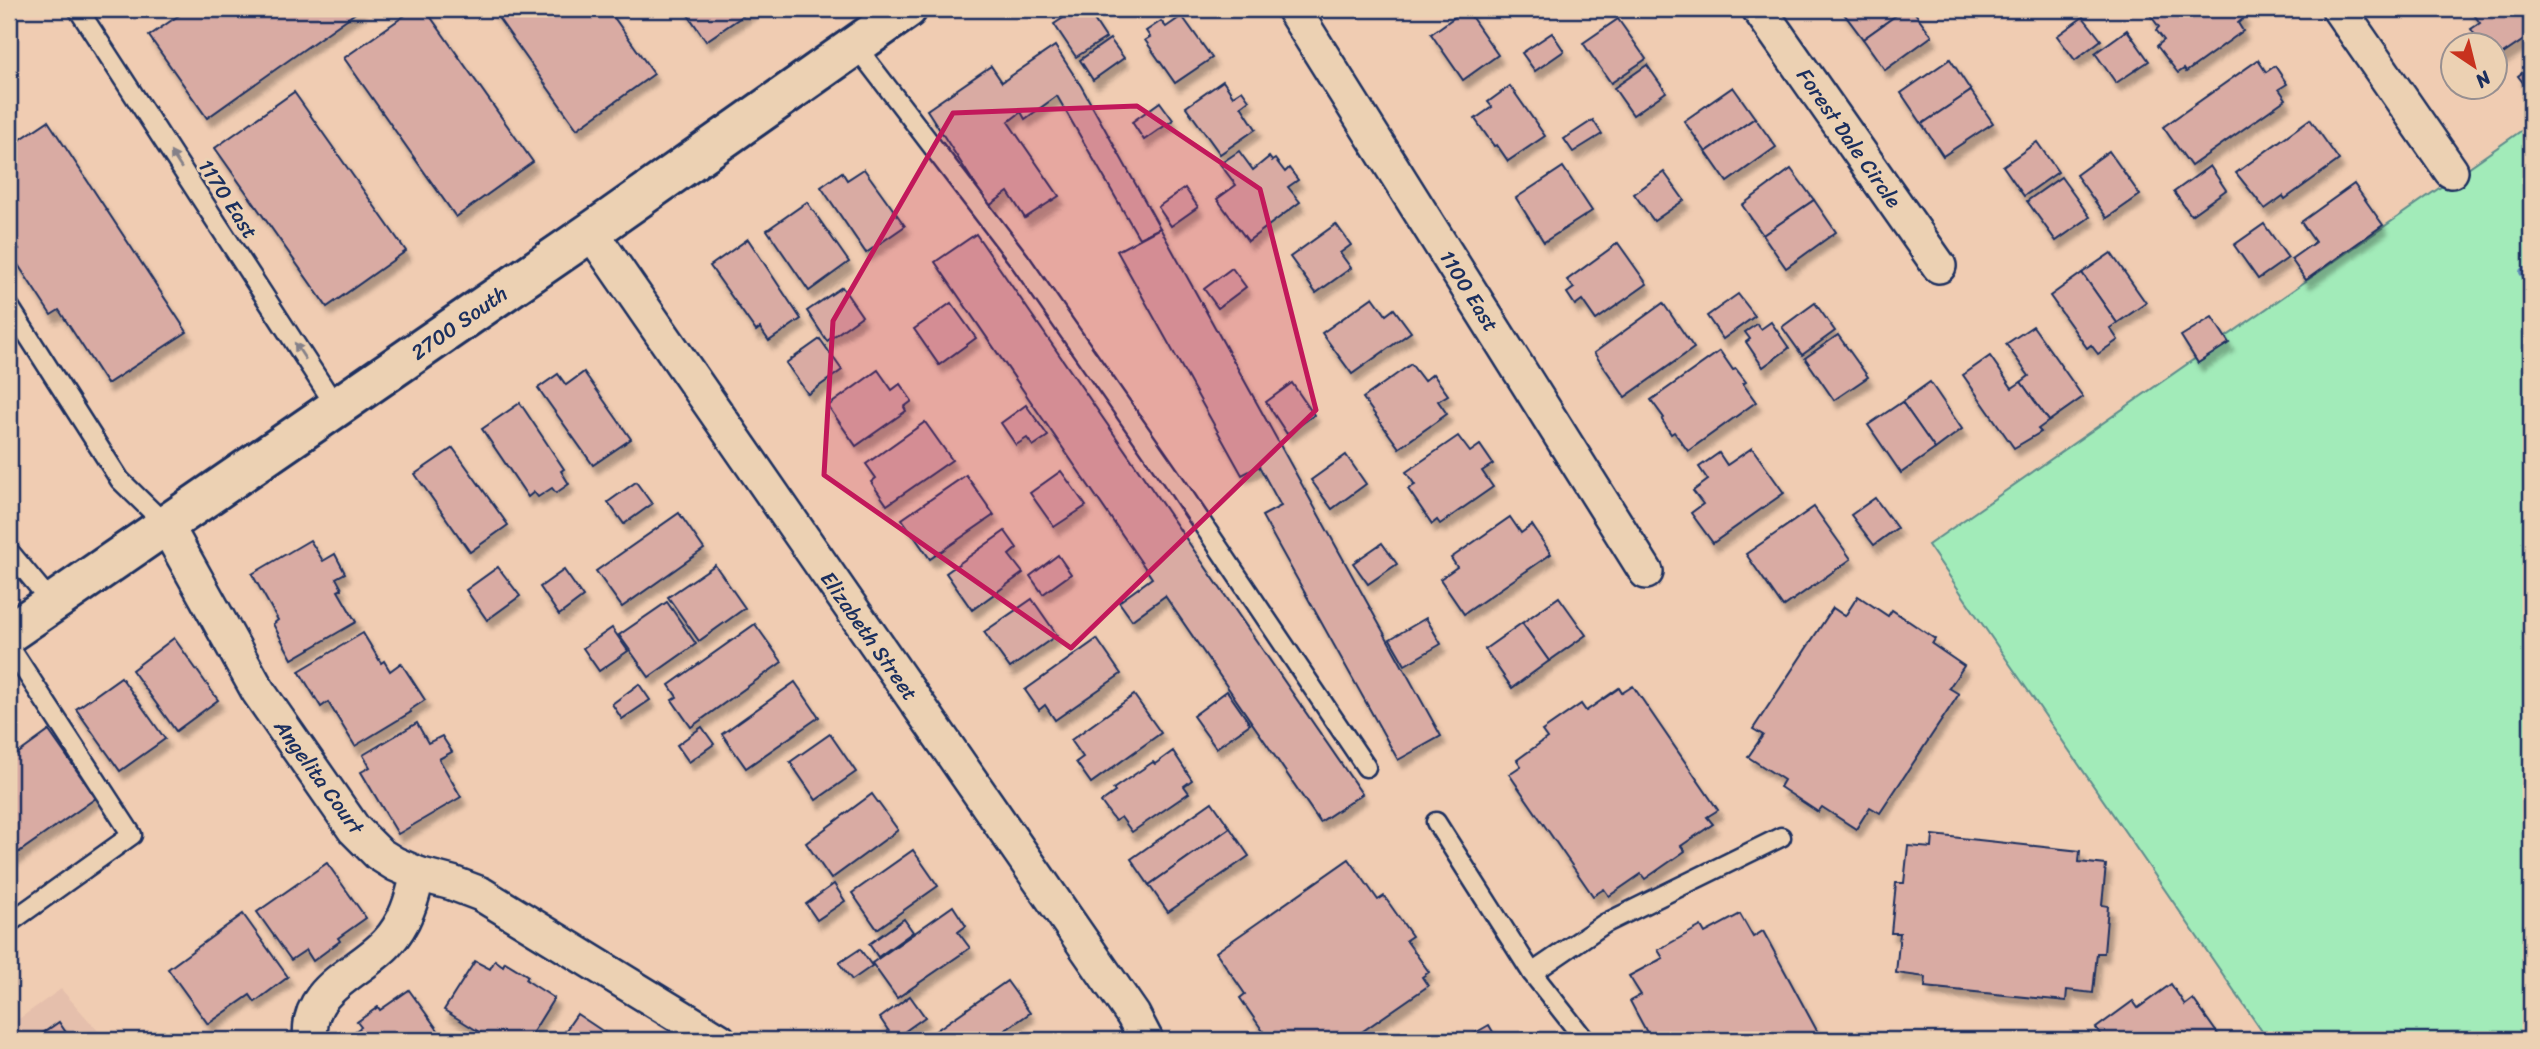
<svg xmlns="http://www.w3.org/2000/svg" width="2540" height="1049" font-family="Sriracha,sans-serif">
<defs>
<filter id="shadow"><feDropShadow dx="4.5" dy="8" stdDeviation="2" flood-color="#0004"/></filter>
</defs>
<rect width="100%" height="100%" fill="#f0ccb2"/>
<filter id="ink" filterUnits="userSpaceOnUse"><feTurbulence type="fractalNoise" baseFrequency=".0143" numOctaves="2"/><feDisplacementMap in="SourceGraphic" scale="14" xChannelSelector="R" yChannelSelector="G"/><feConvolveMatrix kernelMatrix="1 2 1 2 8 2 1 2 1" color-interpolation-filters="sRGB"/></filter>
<g filter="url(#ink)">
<path fill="#e5bfac" d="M61,989L106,1040H9V1026Z"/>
<path fill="#a2ebb9" stroke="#5e8d8c" stroke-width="2" d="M2531,124V1040H2268L1928,545Z"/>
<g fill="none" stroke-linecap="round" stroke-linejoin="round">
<path stroke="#648fb9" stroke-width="10" d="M2524,272L2531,281"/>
</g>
<g fill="#d9aba3" stroke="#1b2f5e" stroke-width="2" filter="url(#shadow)">
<path d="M188,9H361L207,118L149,36Z"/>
<path d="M414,9H425L533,162L456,217L344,58Z"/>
<path d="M492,9H608L654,74L577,129Z"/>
<path d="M684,9H753L706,41Z"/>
<path d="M1077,9H1087L1106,38L1076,57L1054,24Z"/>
<path d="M1466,9L1498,55L1463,80L1431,34Z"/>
<path d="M1844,9H1905L1863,39L1842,11Z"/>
<path d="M1905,9H1912L1932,36L1885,70L1863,39Z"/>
<path d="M2159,9H2180L2183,13L2189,9H2237L2244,18L2238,23L2243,31L2186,72L2184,69L2178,73L2157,46L2164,40L2156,30L2159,27L2150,15Z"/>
<path d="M2470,9H2531V35L2494,60V46H2482L2471,29L2480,23Z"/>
<path d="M1182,16L1212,58L1175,83L1145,40L1150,37L1146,31L1161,21L1166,27Z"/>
<path d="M2083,17L2101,40L2075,60L2057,36Z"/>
<path d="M1618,19L1646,59L1611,83L1583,43Z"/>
<path d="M2127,30L2149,61L2116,83L2095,53Z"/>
<path d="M1552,33L1564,51L1535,71L1522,53Z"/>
<path d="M1110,39L1124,58L1093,80L1080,60Z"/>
<path d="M1055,46L1081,86L1160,228L1139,238L1057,96L1025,119L1021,112L1008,122L1059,196L1025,218L1008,192L989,206L927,110L991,66L1002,82Z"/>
<path d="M1950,59L1971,91L1922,124L1901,93Z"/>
<path d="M2258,60L2266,72L2275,66L2287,84L2279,89L2286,99L2191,166L2163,127Z"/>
<path d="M1647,65L1666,92L1633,115L1614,88Z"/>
<path d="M2531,66V110L2522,97L2530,92L2518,76Z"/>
<path d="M1223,81L1233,96L1242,90L1249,100L1241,106L1256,129L1220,154L1186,107Z"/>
<path d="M1510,86L1545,136L1508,161L1497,145L1494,146L1475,119L1492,107L1488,102Z"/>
<path d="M1733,87L1755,118L1706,152L1684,121Z"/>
<path d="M1971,91L1993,123L1943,156L1922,124Z"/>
<path d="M294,92L406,251L327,307L215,148Z"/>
<path d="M1160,102L1173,120L1144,140L1132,122Z"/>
<path d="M1755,118L1776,147L1727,182L1706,152Z"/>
<path d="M2310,119L2339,160L2285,199L2283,196L2265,209L2236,173Z"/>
<path d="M1593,120L1602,134L1573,152L1564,139Z"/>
<path d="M48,121L187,332L107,384L59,310L51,315L11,254L19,249L9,234V147Z"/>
<path d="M2037,142L2058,172L2024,196L2003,166Z"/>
<path d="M1239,151L1253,170L1269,157L1272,161L1275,159L1285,172L1289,168L1298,180L1288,187L1300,202L1248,241L1217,199L1236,185L1220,164Z"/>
<path d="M2109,151L2140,195L2107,218L2076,175Z"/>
<path d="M2210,166L2226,190L2191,215L2174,192Z"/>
<path d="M1563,167L1592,211L1544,242L1516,198Z"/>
<path d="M864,169L905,226L866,253L821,187L842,172L847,180Z"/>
<path d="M1791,169L1814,200L1763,235L1742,205Z"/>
<path d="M1664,172L1684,200L1654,221L1634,194Z"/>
<path d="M2061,177L2090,217L2056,241L2027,201Z"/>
<path d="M2354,184L2383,225L2306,280L2291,259L2315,242L2301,222Z"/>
<path d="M1185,188L1198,207L1171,226L1158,207Z"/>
<path d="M1814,200L1836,232L1786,268L1763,235Z"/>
<path d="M807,202L849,262L809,291L767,230Z"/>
<path d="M1336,224L1351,245L1340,253L1351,268L1316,293L1290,257Z"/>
<path d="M2264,224L2288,258L2258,279L2234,245Z"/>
<path d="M1160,228L1441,736L1398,760L1262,516L1281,506L1259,466L1242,475L1117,251Z"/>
<path d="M976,234L1362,794L1320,822L1165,596L1132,620L1119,602L1152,578L935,262Z"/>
<path d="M748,239L801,319L769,341L760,328L756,331L710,266Z"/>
<path d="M1618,243L1647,284L1596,320L1582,300L1575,305L1567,293L1574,288L1567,280Z"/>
<path d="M2111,253L2146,303L2117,323L2082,273Z"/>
<path d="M1232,268L1246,287L1218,308L1204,289Z"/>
<path d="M2082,273L2117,323L2110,328L2118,340L2098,354L2091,345L2087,348L2050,296Z"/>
<path d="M842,287L862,316L827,341L807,311Z"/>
<path d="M1738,294L1755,316L1723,339L1707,316Z"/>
<path d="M1373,297L1386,315L1394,309L1411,332L1352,374L1322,333Z"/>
<path d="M951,303L976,338L939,365L914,329Z"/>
<path d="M1663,303L1694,348L1625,397L1594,353Z"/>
<path d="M1815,303L1835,331L1802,355L1782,327Z"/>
<path d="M2212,317L2229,343L2198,363L2181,336Z"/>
<path d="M1771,322L1789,348L1763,367L1746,342L1750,339L1745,332L1757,324L1761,329Z"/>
<path d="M2033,326L2083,397L2049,421L2021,382L2029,376L2006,344Z"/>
<path d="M1838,335L1868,377L1834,400L1805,358Z"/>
<path d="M820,339L842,370L808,394L786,363Z"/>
<path d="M1720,351L1733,370L1736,369L1746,382L1743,384L1756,402L1688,451L1674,432L1671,434L1662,420L1664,418L1651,400Z"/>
<path d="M1990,356L2012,388L2021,382L2049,421L2038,429L2041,432L2014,448L1963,375Z"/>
<path d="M1411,364L1424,381L1433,374L1448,395L1438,401L1447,414L1399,448L1363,398Z"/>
<path d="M878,370L892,390L900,384L912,401L904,407L906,411L856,446L828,406Z"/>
<path d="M584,372L631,439L593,465L538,388L558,374L566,385Z"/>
<path d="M1930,382L1962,429L1935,449L1902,402Z"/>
<path d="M1292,383L1314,415L1287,434L1266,402Z"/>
<path d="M1902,402L1935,449L1901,473L1868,425Z"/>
<path d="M520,403L564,469L561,471L569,484L556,493L552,488L538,497L534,492L528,497L482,429Z"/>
<path d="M1026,405L1048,436L1033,446L1027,438L1016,445L1001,423Z"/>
<path d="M925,422L952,460L887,505L871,482L876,478L866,464Z"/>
<path d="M1458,436L1470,452L1480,445L1493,464L1482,471L1493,487L1440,524L1437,520L1432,524L1408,489L1415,485L1406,472Z"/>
<path d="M453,448L508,525L470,552L415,474Z"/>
<path d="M1752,448L1784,493L1713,543L1691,513L1703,504L1693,491L1708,480L1699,467L1719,453L1727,465Z"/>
<path d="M1346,455L1366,484L1332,509L1311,480Z"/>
<path d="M1061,471L1086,506L1054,527L1030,493Z"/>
<path d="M966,475L994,515L930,559L902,519Z"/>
<path d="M636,482L652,504L624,524L608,502Z"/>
<path d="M1875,498L1897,528L1874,545L1851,515Z"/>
<path d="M1814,507L1851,559L1783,607L1746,554Z"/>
<path d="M679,513L704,549L622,607L596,571Z"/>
<path d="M1510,517L1521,533L1532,525L1551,554L1464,614L1440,579L1457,567L1451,558Z"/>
<path d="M1005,531L1017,548L1009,555L1023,573L972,610L946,573Z"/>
<path d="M310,540L323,561L335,554L345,573L336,578L342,589L338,591L356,622L292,659L273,624L278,620L252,574Z"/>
<path d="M1382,543L1397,564L1368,584L1353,563Z"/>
<path d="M1058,555L1071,574L1043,594L1030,576Z"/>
<path d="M715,565L745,608L699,641L668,597Z"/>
<path d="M498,567L520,596L487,620L466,590Z"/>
<path d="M564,570L583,597L559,615L540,587Z"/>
<path d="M1858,596L1888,616L1892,610L1935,639L1932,644L1964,666L1949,688L1959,694L1880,813L1870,807L1856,829L1822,807L1818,812L1780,787L1784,780L1748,757L1763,735L1753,729L1833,608L1845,616Z"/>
<path d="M1559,597L1586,635L1549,661L1522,623Z"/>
<path d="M1032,599L1057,635L1010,668L984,632Z"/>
<path d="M667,602L696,644L649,677L619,635Z"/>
<path d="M1426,618L1441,644L1405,665L1390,639Z"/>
<path d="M1522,623L1549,661L1512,688L1485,649Z"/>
<path d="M755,624L782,662L691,727L672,700L677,697L669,685Z"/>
<path d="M612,628L628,651L599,671L583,648Z"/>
<path d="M363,633L381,663L384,661L390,671L401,663L425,700L410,710L411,712L355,746L328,702L321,707L299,671Z"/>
<path d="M174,638L218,700L176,731L132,670Z"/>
<path d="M1097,639L1121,674L1055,720L1045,705L1039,710L1025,690Z"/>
<path d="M121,677L165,739L120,771L76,709Z"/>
<path d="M795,682L819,717L746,768L722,734Z"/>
<path d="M639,684L650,700L622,719L612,704Z"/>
<path d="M1633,686L1718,810L1707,817L1713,824L1681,846L1685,851L1645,879L1641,874L1609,896L1604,889L1593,896L1509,774L1521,766L1517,760L1547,738L1542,731L1581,704L1586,711L1619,688L1622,693Z"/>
<path d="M1227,691L1250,724L1216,748L1193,716Z"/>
<path d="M1134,695L1161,733L1091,783L1076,762L1083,757L1071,740Z"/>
<path d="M417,723L428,743L442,736L452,752L439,759L461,797L398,834L361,772L370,767L363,755Z"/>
<path d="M702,727L714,744L689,762L677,745Z"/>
<path d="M49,731L96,798L9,859V760Z"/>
<path d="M830,734L856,772L816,800L790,762Z"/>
<path d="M1173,751L1192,780L1184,786L1189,793L1132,832L1121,817L1115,821L1101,802L1115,792L1113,789L1153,762L1155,764Z"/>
<path d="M872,794L898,830L831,879L806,843Z"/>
<path d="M1212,802L1230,828L1149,885L1131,859Z"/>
<path d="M1230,828L1249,856L1168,912L1149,885Z"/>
<path d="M1933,835L2080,851L2079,862L2106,865L2102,905L2108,906L2104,953H2097L2093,993L2067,990L2066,1001L1925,987L1926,977L1896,973L1900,933H1891L1896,883H1904L1908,846L1932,848Z"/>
<path d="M913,850L938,886L877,929L852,893Z"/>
<path d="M1349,859L1378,900L1384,896L1412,936L1406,940L1429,972L1422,977L1428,986L1350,1040H1276L1272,1034L1267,1037L1240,998L1245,994L1216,952Z"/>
<path d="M327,863L366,918L338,938L340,941L313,961L306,950L291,960L257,912Z"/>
<path d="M834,884L845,901L817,920L806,904Z"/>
<path d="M953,906L966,926L958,932L970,948L897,998L872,963Z"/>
<path d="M243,914L288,977L255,1002L250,995L208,1024L168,969Z"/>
<path d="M1740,914L1753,937L1763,931L1822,1040H1651L1630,1001L1641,995L1629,976L1663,958L1658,950L1701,926L1705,933Z"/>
<path d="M904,919L913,932L878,957L869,944Z"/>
<path d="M860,949L872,966L852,980L839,963Z"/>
<path d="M495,960L503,966L505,962L528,976L526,980L554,998L528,1040H492L444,1010L475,961L490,969Z"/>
<path d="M1007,981L1030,1013L991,1040H935L931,1034Z"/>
<path d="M2171,984L2185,1005L2193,999L2222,1040H2091L2100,1034L2096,1028L2133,1001L2138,1008Z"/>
<path d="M409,990L445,1040H356L351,1034L361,1027L357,1022L378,1007L380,1010Z"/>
<path d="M910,996L925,1017L894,1039L880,1018Z"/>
<path d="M577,1014L616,1040H559Z"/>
<path d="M59,1022L71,1040H33Z"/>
<path d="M1489,1025L1497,1039L1503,1035L1506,1040H1463Z"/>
</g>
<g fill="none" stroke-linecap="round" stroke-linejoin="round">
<g stroke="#1b2f5e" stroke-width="23">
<g id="lane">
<path d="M78,9L337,408"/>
<path d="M855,45L1020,261L1179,489L1366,767"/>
<path d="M9,306L120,480L166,525"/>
<path d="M9,551L52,603"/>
<path d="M9,646L132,835L9,923"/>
<path d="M1436,822L1532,973L1585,1040"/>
<path d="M1532,973L1604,924L1781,837"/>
</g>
</g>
<g stroke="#1b2f5e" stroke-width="38">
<g id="street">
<path d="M1293,9L1646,572"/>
<path d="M1759,9L1939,266"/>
<path d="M2339,9L2451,171"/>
<path d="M591,232L1133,1015L1146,1040"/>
<path d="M166,525L258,691L354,829L379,854L395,864L418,874L452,883L481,894L719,1040"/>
<path d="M311,1040C304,989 358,974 387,943C405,924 412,900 418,874"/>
</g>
</g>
<g stroke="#1b2f5e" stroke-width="44">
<path id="secondary" d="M9,633L591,232L907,9"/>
</g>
<use href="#lane" stroke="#ecd1b3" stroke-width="18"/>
<use href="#street" stroke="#ecd1b3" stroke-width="33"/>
<use href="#secondary" stroke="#ecd1b3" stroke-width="38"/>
</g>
<defs><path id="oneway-solid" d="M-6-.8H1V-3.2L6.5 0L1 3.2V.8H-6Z" transform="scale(1.75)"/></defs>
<g fill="#848088">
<use href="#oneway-solid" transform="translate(176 160) rotate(-123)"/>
<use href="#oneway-solid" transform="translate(300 351) rotate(-123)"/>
</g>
</g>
<path fill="#c2185b" fill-opacity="0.2" stroke="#c2185b" stroke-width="5" stroke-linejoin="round" d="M1137,106L1260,189L1316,410L1071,648L824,475L833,321L953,113Z"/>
<g text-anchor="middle" stroke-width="6" stroke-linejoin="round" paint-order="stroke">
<g font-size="21" fill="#1b2f5e" stroke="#ecd1b3">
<text transform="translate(1849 138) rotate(55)" y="7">Forest Dale Circle</text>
<text transform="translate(228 199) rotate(57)" y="7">1170 East</text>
<text transform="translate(1469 291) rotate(58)" y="7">1100 East</text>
<text transform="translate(459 323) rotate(-35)" y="7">2700 South</text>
<text transform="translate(869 636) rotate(55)" y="7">Elizabeth Street</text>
<text transform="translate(319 777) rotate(54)" y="7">Angelita Court</text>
</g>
</g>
<rect width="2540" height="1049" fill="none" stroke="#ecd1b3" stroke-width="35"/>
<rect x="18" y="18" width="2505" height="1014" fill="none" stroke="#1b2f5e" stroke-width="2.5" filter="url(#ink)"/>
<g transform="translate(2474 66) rotate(145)"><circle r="33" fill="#ecd1b3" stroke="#989091" stroke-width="2"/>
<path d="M0-5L12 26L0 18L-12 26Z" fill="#c8321e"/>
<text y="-10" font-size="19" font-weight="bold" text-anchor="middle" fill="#1b2f5e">N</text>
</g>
</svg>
